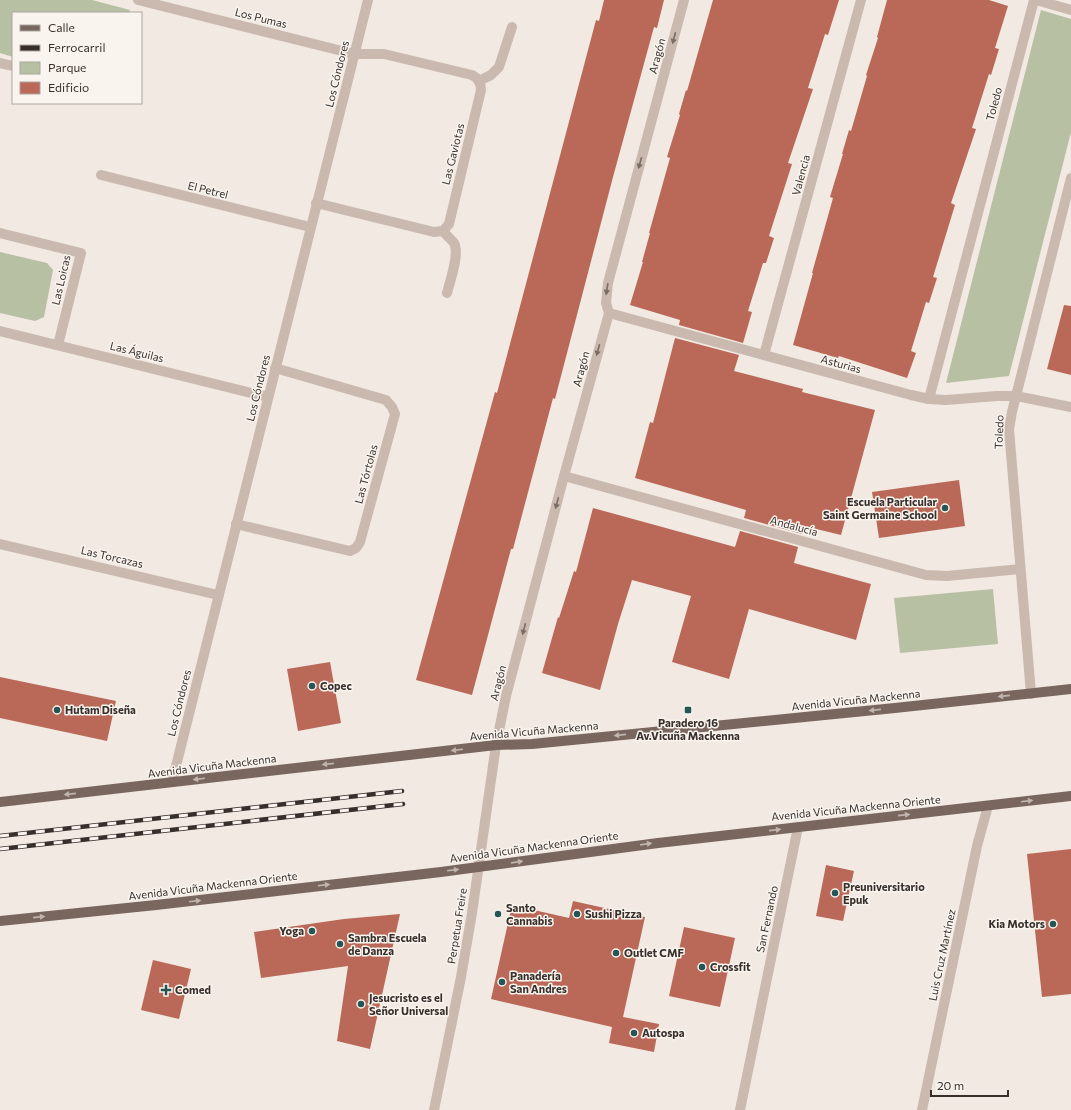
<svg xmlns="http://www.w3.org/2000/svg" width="1071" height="1110" font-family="Commissioner,sans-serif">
<rect width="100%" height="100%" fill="#f1e9e2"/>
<g fill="#b8c0a3">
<path d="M0,0H92L130,10L129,13H13V57L0,53Z"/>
<path d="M1041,10L1071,19V132L1009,376L946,383Z"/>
<path d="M0,252L47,263L53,270L44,317L35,321L0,313Z"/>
<path d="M993,589L998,644L900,653L894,598Z"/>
</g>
<g fill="#ba6958">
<path d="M604,0H664L657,28L654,27L613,177L555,399L553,398L513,549H511L472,695L416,680L495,392L497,393L596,20L599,21Z"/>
<path d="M713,0H839L828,35L825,34L808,88L813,89L788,163L792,164L769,236L774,238L766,263H763L748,311L752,312L743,343L679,325L680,320L630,305L643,262H642L650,233H649L670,158L667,157L680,115L679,114L686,90L687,91Z"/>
<path d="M887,0H989L1008,6L995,48L999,49L991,75L989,74L972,128L976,129L951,203L955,205L933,277L937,278L929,303L926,302L911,351L916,353L907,378L839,356L838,358L793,345L813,273H812L833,198L830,197L843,154H842L849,130L851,131L867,76L866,75L878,38L877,37Z"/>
<path d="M1064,305L1071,306V375L1047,369Z"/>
<path d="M675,338L739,355L734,371L803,389L802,392L875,410L841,535L804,526L802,534L744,518L746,510L635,478L650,422L653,423Z"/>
<path d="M959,480L965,526L879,538L872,492Z"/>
<path d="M593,508L735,547L740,531L798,547L794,563L871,584L856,640L749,609L729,679L672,662L691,596L632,580L618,624L600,690L542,673L558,617L559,618L574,571L576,572Z"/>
<path d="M330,662L341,723L298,731L287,669Z"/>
<path d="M0,677L116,701L107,741L0,718Z"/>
<path d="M1071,849V994L1042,997L1027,854Z"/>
<path d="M826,865L854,871L843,921L816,916Z"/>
<path d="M573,901L645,917L623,1017L659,1024L654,1052L609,1043L612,1027L491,999L512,905L569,918Z"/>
<path d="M400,914L370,1049L337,1041L348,966L261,978L254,932L344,919Z"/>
<path d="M684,927L735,938L720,1007L669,996Z"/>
<path d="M153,960L191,969L179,1019L141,1010Z"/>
</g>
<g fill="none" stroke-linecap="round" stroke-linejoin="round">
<g stroke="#c9b9af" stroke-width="10">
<path d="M138,0L354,54H384L472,75C478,78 481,83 481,90L449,224L443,231L434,232L316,203"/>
<path d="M1036,0L1071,10"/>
<path d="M0,63L13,66"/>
<path d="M479,81L491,75L499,67L512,27"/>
<path d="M101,175L310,227"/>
<path d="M443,231C446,235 451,239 454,243C460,254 450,281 447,293"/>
<path d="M0,233L81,253L58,345"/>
<path d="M609,313L911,395L929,399L946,400L997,396H1016L1071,407"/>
<path d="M0,331L268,397"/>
<path d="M764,355L861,0"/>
<path d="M929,399L1034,0"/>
<path d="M564,476L926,575L947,576L1020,569"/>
<path d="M236,524L350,551L356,548L360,542L395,414L392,407L386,400L275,368"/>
<path d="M0,544L218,595"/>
<path d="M1031,694L1009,429L1012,412L1071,178"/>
<path d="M172,782L368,0"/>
<path d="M434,1110L461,977L472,913L496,745L506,696L564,476L609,313L606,303L608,283L684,0"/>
<path d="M740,1110L798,827"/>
<path d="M922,1110L977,846L988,806"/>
</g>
<g stroke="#79665f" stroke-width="10">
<path d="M0,802L496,745L532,744L895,708L1071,689"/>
<path d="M0,921L156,905L441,872L658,843L1071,796"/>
</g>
<g stroke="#382f2c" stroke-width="4.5">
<g id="rail">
<path d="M0,836L402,791"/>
<path d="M0,849L403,804"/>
</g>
</g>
<use href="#rail" stroke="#f9f4ee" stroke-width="3" stroke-dasharray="9" stroke-linecap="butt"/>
</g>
<defs><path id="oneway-solid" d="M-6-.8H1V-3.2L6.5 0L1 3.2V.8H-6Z"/></defs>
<g fill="#796d67">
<use href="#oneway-solid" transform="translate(674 38) rotate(105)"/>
<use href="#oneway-solid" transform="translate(640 163) rotate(105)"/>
<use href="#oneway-solid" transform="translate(607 289) rotate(99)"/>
<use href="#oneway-solid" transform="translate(598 350) rotate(105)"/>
<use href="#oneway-solid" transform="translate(557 503) rotate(105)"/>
<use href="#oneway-solid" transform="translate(524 629) rotate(105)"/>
</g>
<g fill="#bfb4ae">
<use href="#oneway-solid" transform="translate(1004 696) rotate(174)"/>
<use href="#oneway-solid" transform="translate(875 710) rotate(174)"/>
<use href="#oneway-solid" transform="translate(620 735) rotate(174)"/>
<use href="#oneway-solid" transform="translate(457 750) rotate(173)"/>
<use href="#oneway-solid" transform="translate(328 764) rotate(174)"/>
<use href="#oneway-solid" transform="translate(199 779) rotate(173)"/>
<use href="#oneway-solid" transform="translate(70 794) rotate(174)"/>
<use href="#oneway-solid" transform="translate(1027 801) rotate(-7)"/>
<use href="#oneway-solid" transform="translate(904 815) rotate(-6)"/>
<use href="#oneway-solid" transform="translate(775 830) rotate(-6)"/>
<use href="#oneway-solid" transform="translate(646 844) rotate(-8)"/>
<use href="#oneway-solid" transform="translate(517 862) rotate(-8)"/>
<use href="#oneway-solid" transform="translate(453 870) rotate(-7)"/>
<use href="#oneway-solid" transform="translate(324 885) rotate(-7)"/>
<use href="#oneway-solid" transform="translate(195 901) rotate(-7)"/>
<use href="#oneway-solid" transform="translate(39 917) rotate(-6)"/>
</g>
<g fill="#255656" stroke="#f9f4ee" stroke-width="1.5">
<circle cx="945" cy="508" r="4"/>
<circle cx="312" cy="686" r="4"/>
<circle cx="57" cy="710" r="4"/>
<rect x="684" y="706" width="8" height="8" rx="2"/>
<circle cx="835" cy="893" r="4"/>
<circle cx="498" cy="914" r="4"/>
<circle cx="577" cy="914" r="4"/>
<circle cx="1053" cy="924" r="4"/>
<circle cx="312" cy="931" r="4"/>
<circle cx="340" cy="944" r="4"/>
<circle cx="616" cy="953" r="4"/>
<circle cx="702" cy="967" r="4"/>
<circle cx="502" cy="982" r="4"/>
<path d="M164 984h4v4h4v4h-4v4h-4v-4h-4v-4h4z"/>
<circle cx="361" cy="1004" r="4"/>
<circle cx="634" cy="1033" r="4"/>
</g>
<g text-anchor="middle" stroke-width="3" stroke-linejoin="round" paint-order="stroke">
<g font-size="11" fill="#382f2c" stroke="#f9f4ee">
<text transform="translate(261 18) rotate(14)" y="4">Los Pumas</text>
<text transform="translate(657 56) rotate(-75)" y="4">Aragón</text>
<text transform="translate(337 74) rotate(-76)" y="4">Los Cóndores</text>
<text transform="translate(994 104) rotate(-75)" y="4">Toledo</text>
<text transform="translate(453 154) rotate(-76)" y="4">Las Gaviotas</text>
<text transform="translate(801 175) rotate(-75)" y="4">Valencia</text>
<text transform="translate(208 190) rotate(14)" y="4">El Petrel</text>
<text transform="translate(61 280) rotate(-77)" y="4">Las Loicas</text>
<text transform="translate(137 352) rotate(14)" y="4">Las Águilas</text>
<text transform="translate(841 364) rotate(15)" y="4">Asturias</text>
<text transform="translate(581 369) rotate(-75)" y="4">Aragón</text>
<text transform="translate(258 388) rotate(-76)" y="4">Los Cóndores</text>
<text transform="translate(999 432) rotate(-88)" y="4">Toledo</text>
<text transform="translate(366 474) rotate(-75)" y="4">Las Tórtolas</text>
<text transform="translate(794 526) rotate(15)" y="4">Andalucía</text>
<text transform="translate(112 557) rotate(13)" y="4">Las Torcazas</text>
<text transform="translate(498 683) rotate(-76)" y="4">Aragón</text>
<text transform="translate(856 700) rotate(-6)" y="4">Avenida Vicuña Mackenna</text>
<text transform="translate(179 703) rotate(-76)" y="4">Los Cóndores</text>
<text transform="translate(534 731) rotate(-5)" y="4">Avenida Vicuña Mackenna</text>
<text transform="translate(212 766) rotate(-7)" y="4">Avenida Vicuña Mackenna</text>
<text transform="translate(856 808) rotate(-6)" y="4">Avenida Vicuña Mackenna Oriente</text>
<text transform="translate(534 847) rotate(-8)" y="4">Avenida Vicuña Mackenna Oriente</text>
<text transform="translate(213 886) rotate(-7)" y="4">Avenida Vicuña Mackenna Oriente</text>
<text transform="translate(767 919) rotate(-78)" y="4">San Fernando</text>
<text transform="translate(457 926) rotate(-81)" y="4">Perpetua Freire</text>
<text transform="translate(942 955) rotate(-78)" y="4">Luis Cruz Martínez</text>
</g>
<g font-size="11" font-weight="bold" fill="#382f2c" stroke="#f9f4ee" text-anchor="start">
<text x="937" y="506" text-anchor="end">Escuela Particular<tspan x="937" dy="13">Saint Germaine School</tspan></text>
<text x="320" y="690">Copec</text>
<text x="65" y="714">Hutam Diseña</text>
<text x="688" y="727" text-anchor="middle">Paradero 16<tspan x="688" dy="13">Av.Vicuña Mackenna</tspan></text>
<text x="843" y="891">Preuniversitario<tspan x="843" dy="13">Epuk</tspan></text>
<text x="506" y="912">Santo<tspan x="506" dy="13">Cannabis</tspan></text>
<text x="585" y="918">Sushi Pizza</text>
<text x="1045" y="928" text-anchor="end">Kia Motors</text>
<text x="304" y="935" text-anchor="end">Yoga</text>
<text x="348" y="942">Sambra Escuela<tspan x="348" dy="13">de Danza</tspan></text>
<text x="624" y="957">Outlet CMF</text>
<text x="710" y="971">Crossfit</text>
<text x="510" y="980">Panadería<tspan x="510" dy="13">San Andres</tspan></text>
<text x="175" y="994">Comed</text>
<text x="369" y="1002">Jesucristo es el<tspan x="369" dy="13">Señor Universal</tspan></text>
<text x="642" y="1037">Autospa</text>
</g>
</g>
<rect x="12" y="12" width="130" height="92" fill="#f9f4ee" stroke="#aca5a0"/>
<rect x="20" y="25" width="20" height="6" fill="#79665f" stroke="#aca5a0"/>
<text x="48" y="32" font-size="12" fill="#382f2c">Calle</text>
<rect x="20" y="45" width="20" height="6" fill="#382f2c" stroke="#aca5a0"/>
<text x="48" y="52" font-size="12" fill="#382f2c">Ferrocarril</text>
<rect x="20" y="62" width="20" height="12" fill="#b8c0a3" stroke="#aca5a0"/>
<text x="48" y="72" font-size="12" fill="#382f2c">Parque</text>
<rect x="20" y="82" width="20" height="12" fill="#ba6958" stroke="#aca5a0"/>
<text x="48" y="92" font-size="12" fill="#382f2c">Edificio</text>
<path d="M931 1090v6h77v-6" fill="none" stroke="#382f2c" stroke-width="2"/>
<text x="937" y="1090" font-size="12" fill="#382f2c" stroke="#f9f4ee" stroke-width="3" paint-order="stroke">20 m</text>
</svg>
